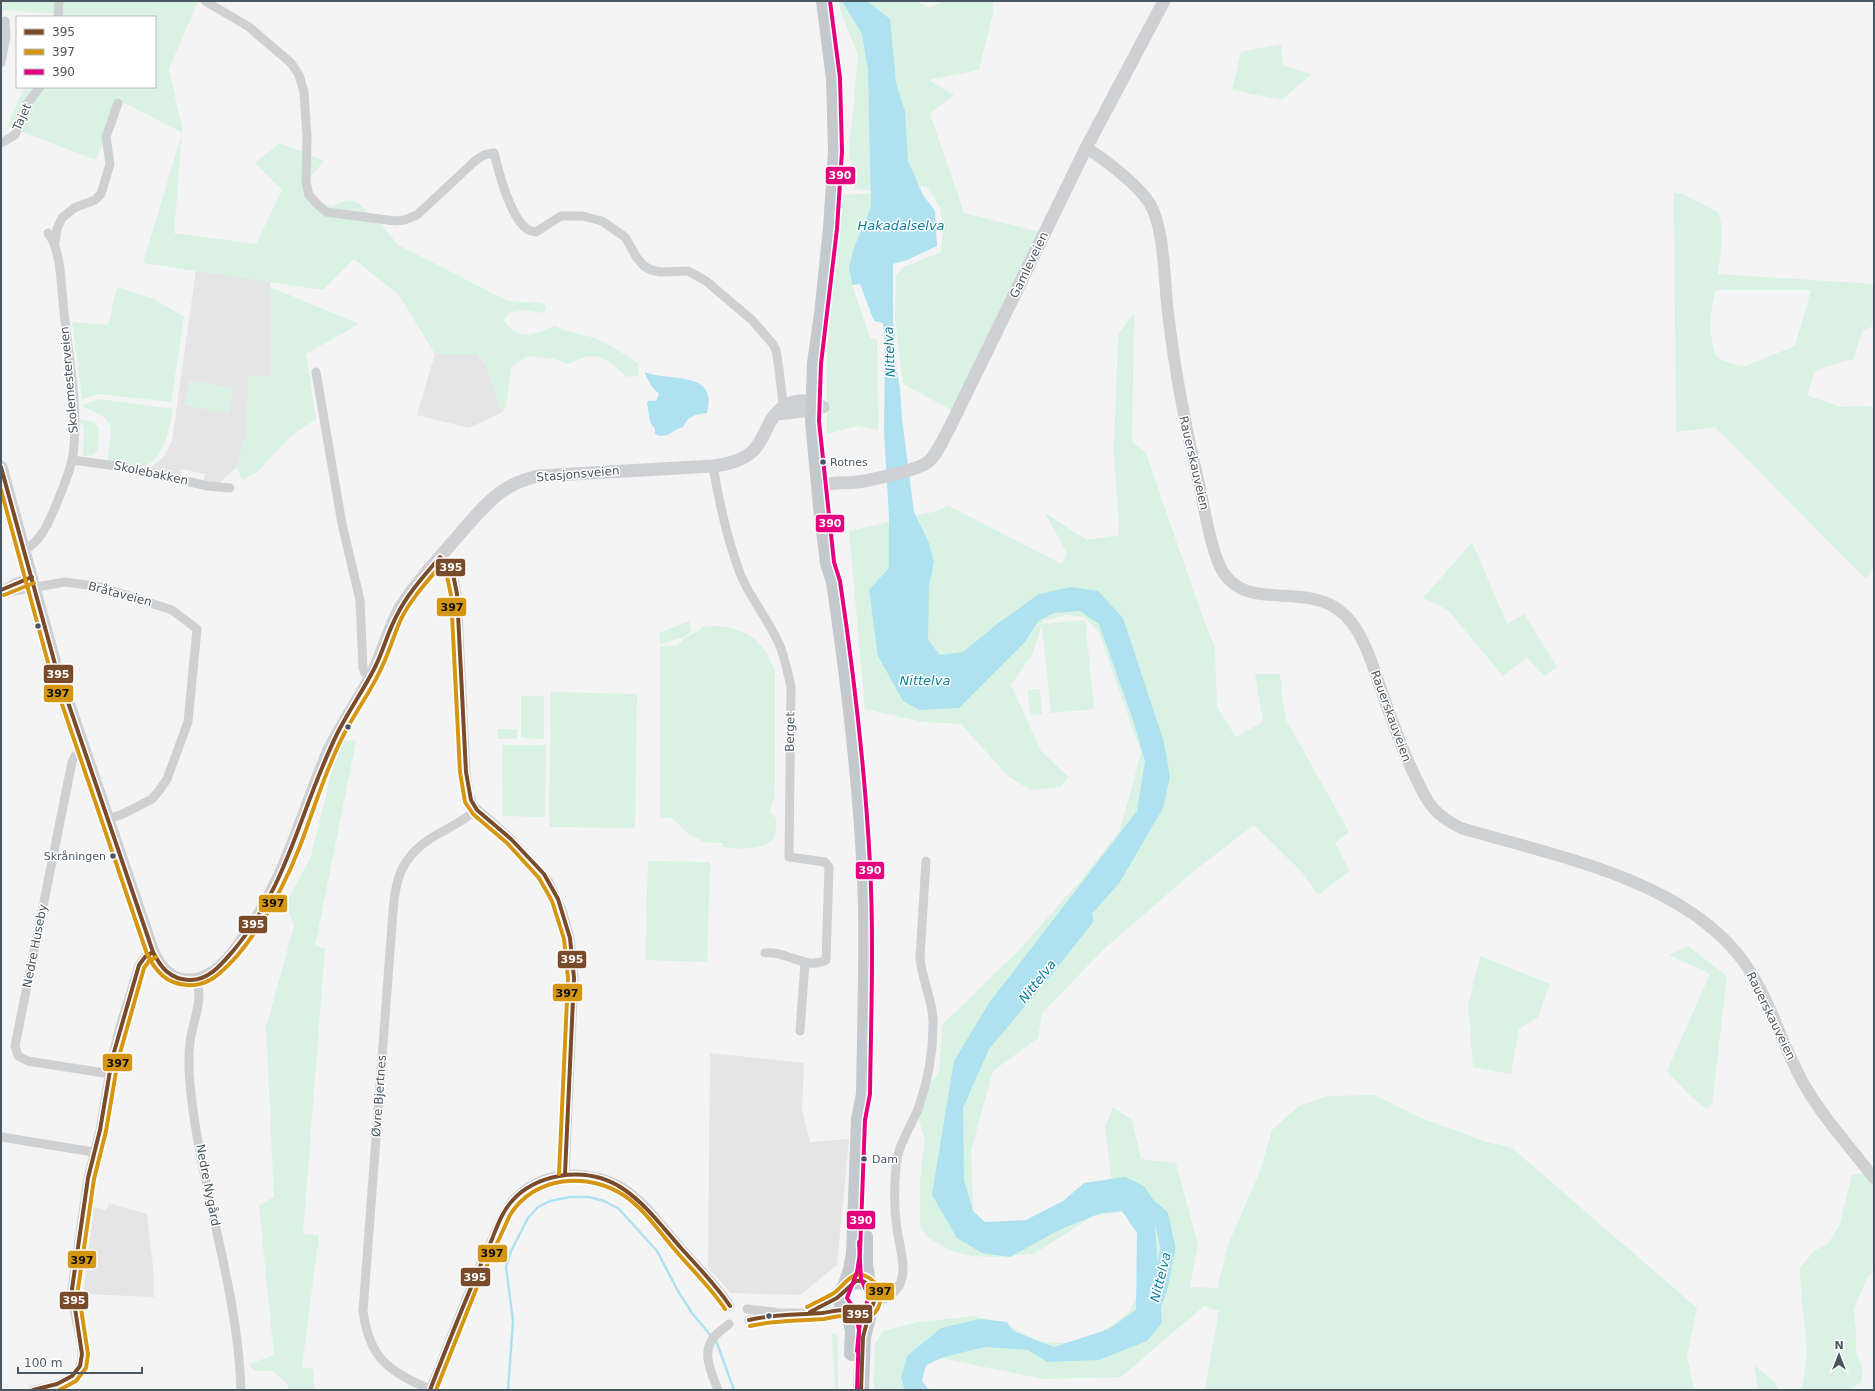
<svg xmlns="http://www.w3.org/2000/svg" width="1875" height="1391" font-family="'DejaVu Sans',sans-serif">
<rect width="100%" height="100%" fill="#f4f4f4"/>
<g fill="#e6e5e6">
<path d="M196,270L270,281L271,376H249L246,434L237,467L217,485L203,483L205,474L181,469L179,477L149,469L164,456L172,441Z"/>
<path d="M435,354H478L487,367L502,412L469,428L417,415Z"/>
<path d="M710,1053L804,1063L802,1109L810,1142L849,1139L837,1265L800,1295L731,1293L708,1268Z"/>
<path d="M109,1203L147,1214L154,1275V1297L83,1294L94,1207L106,1210Z"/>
</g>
<g fill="#d9f2e3" fill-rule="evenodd">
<path d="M1,1H198L169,69L183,133L120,101L96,160L7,126L25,87H155V17H56L57,14L1,10Z"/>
<path d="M838,1H916L930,8L943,1H993V13L979,70L929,80L954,95L930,114L964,213L1044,233L955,412L903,384L895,319L896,276L904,267L941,252L943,228L940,207L926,186L866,190L855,188L849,152L858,55L843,18Z"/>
<path d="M1281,44L1283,65L1311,74L1282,100L1232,90L1241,52Z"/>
<path d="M182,133L174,233L256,244L282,190L255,163L280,143L324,161L307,181L317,202L331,206L349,200L357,202L386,230L398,245L508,301L542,303L546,308L544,313L524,310L509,313L504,320C518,343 533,334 555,326C568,333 580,333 594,338C610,344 624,354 638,363L639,375L627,377C605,357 597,349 568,364L554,359L528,356L511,367L506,407L502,412L487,367L479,354H435L399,295L354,259L323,290L143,263Z"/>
<path d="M1674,192L1682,194L1718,212C1726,233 1720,253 1718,274L1874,284V326L1863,330L1853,359L1825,367L1814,373L1807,395L1841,407L1874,406V568L1866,579L1715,427L1676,432ZM1716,290H1811L1795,346L1745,366L1733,364L1717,358C1708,335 1709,314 1716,290Z"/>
<path d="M877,193L875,206L867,215L849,267L852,285L870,338L877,340L878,430L857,426L827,434V349L841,195Z"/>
<path d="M117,287L154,299L184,317L171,402L100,394L82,399L72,322L108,325Z"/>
<path d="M270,287L359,324L306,354L316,419L292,435L257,472L242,480L237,467L246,434L249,376H271Z"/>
<path d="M1134,313L1132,442L1146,453L1199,607L1215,648L1217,707L1236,737L1263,722L1255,674H1280L1285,718L1349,832L1335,843L1350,871L1318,895L1302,872L1254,825L1199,867L1106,947L1042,1013L1038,1038L993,1071L971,1150L974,1227L1016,1238L1112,1182L1105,1127L1113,1107L1132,1120L1141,1159L1176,1163L1198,1245L1190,1287L1218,1288L1219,1295L1218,1285L1228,1245L1260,1171L1272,1130L1299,1106L1327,1096L1375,1095L1421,1118L1484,1141L1512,1148L1697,1308L1687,1356L1694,1390H1203L1205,1388L1219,1311L1204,1306L1121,1377L1042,1379L936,1357L911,1382L914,1390H874L875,1344L883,1331L919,1322L974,1316L1004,1323L1040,1342L1066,1343L1087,1339L1113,1325L1130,1311L1138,1294L1143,1233L1122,1212L1093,1216L1034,1254L996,1257L971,1256L951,1251L927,1237L920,1225V1179L925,1140L916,1110L929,1084L939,1073L942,1025L1018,951L1082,879L1120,830L1141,753L1099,632L1084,617L1066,615L1043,621L1041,624L1085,620L1094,709L1051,713L1042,625L1032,655L1011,685L1041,751L1069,777L1060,787L1030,790L1008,776L961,724L923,722L865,709L849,531L933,512L949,506L1062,564L1067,553L1045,513L1087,540L1119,535L1114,449L1118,334Z"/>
<path d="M189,380L233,388L229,414L185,405Z"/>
<path d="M99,399L173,409C169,430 164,468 135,467C127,466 118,463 110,462L108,459C111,426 118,419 82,407L83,405Z"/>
<path d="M82,420L94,422L99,428L98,450L92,455L83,456L84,427L79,421Z"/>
<path d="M1472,542L1507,624L1524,614L1557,667L1544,676L1527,658L1503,676L1448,610L1423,598Z"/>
<path d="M689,621L692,631L684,637L660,644L659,633Z"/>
<path d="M714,626C747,628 764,640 775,672V782L774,798L769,812L776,818C776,825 777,834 772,840C761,851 736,849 722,847V843L700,842V839L688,834L672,818H660V646H677L685,638L701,629V627Z"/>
<path d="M1040,689L1042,714L1030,715L1028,690Z"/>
<path d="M551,692L637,694L635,828L549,827Z"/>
<path d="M521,696H544V739L521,738Z"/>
<rect x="498" y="729" width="19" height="10"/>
<path d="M344,740L356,741L315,946L325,948L303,1234L319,1235L302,1367L313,1369L315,1390H288V1385L273,1371H254L249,1364L274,1355L259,1205L274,1197L266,1027L294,926L286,904L311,856L332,771Z"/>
<path d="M503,745H546L545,817L502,816Z"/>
<path d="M648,861L710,862L707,962L645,960Z"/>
<path d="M1688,946L1727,976L1712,1104L1707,1109C1692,1100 1680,1084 1667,1071L1710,974L1669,955Z"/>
<path d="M1480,956L1550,984L1538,1017L1519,1029L1511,1074L1473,1067L1468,1005Z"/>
<path d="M1867,1172L1874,1186V1269L1867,1278L1853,1310L1856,1329V1351L1863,1370L1861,1382L1849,1390H1801C1813,1350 1800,1309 1800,1268L1814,1251L1828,1244L1840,1224L1852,1175Z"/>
<path d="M832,1333L836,1334L838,1338V1390H835Z"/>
<path d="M1754,1365L1774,1381L1779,1390H1758Z"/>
</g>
<g fill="#aee2f0">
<path d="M842,1H867L890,19L896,83L905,111L908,161L923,195L935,211L937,246L907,260L893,264V321L895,336L893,350L900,389L902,419L914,512L929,543L934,562L929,586L928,640L940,655L963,652L997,624L1039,594L1071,587L1098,591L1123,618L1164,742L1170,777L1163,808L1120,882L1055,956L1036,993L989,1049L963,1108L964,1180L973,1211L985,1222L1026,1220L1063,1201L1084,1183L1125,1177L1144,1186L1153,1199L1162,1323L1147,1341L1099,1360L1047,1362L1028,1350L985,1347L944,1357L926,1365L922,1381L929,1390H905L901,1378L907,1356L941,1328L979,1319L1007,1322L1013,1331L1054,1347L1109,1329L1136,1310L1137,1233L1122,1211L1101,1213L1059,1230L1010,1257L982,1253L957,1238L932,1195L954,1061L989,1003L1137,811L1145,761L1133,720L1099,624L1080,611L1054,613L1038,621L1025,642L959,708L919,710L903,701L878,656L869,590L889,568V518L884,431L885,345L883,323L874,321L860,284L852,285L849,267L854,248L871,207L868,70L862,34Z"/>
<path d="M645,372C667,382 719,369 707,413L695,415L687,420L683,427C672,430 667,440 655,434V429L650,422L647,403L648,401H656L659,394L652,387L645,374Z"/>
</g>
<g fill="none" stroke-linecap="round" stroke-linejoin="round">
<path stroke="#aee2f0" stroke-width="2.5" d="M508,1390L513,1321L506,1267L511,1251L528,1218L538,1207L550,1201L570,1197H589L604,1201L619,1209L657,1251L678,1291L692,1313L717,1343L734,1390"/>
<g stroke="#aee2f0" stroke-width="15">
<path d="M1040,977L1086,919"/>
<path d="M1139,1198L1161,1216L1168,1248L1160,1288L1153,1307"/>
</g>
<g stroke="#ced0d2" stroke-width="9">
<path d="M205,1L249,27L291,63L299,75L304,92L307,136L306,182L309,195L317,204L326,212L395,221L404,220L417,215L475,161L484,155L494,153C499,173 510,217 527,229C529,231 533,231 536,232L561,216H582L602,221L625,237L637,258L644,266L651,270L661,272L688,271L706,281L752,320L772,343L776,350L779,369L784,412"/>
<path d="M58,17L59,1"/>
<path d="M1,63L6,36L5,21"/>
<path d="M1,143L15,135L27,104L40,87"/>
<path d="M55,244L57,229L62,218L74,208L95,200L101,194L110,164L106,137L118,103"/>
<path d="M316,372L342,524L360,600L363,668L365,673L371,677"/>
<path d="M72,460L117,466L208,486L230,488"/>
<path d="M713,466C719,502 727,539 740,573C750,599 770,621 780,646C785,659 788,673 791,687L789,857L825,862L829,867L826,960C805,971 787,950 765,953"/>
<path d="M24,550C40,542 47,526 54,510C61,492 70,474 73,455C79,410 69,358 64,312C61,289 62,251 48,233"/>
<path d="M440,557L452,569L457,594L466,772L469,795L474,806L511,839L549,882L562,910L570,938L574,978L565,1174"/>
<path d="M2,590L14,591L65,582L101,587L172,610L197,629L188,722L167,779L159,791L152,799L123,814L108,819"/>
<path d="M2,590L17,582L32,577"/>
<path d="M85,752L75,756L72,762L15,1046L18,1056L28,1061L110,1074"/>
<path d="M197,980C203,1004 193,1019 190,1042C188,1059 189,1077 191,1094C202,1193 238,1290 241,1390"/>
<path d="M800,1031L805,963"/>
<path d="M1,1137L94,1152"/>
<path d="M872,1289L890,1288L899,1286"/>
<path d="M874,1303C915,1290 902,1261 897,1229C894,1209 894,1188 896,1168C897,1146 910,1129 918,1109C927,1084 933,1053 933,1026C934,1002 922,981 920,958L926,861"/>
<path d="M747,1309L774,1312"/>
<path d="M810,1312L842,1294"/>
<path d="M749,1320L777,1313H821L846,1310"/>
<path d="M430,1389C389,1372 369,1358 363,1311L391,938C395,896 391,864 430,839C446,829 463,821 477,810"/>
<path d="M33,1390C111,1378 73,1341 72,1289L88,1178L100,1130L112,1059L119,1030L139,965L145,957L153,952"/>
<path d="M430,1390C449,1343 466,1296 487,1250C495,1234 501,1215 512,1201C540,1168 594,1166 628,1191C648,1206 665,1229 681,1248C698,1267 717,1285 730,1306"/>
<path d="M718,1390C712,1374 700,1351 715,1336C719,1331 725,1328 729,1324"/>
</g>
<path stroke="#ced0d2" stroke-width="12" d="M1086,148C1105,159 1139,186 1150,204C1165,229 1164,283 1168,313C1175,372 1186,430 1200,488C1205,512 1209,539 1218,562C1244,626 1321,564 1359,634C1369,651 1374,670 1381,689C1391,718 1401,748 1415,776C1420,787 1425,799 1434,809C1441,817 1451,823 1461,828C1551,855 1673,877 1736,952C1769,991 1780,1043 1805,1086C1824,1119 1851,1148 1874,1178"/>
<g stroke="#ced0d4" stroke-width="13">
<path d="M778,414C792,412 809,412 821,407"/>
<path d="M1,467L55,664L153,952C160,967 170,980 188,980C212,981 229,959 241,942C285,882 300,819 328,752C341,724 360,699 373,672C384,650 389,626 402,605C416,583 434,564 451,544C467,526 482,506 501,492C512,484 525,479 538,476L713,466C728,464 742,461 753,451C761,443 764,433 769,424C780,402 802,394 823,407"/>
<path d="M819,489C832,480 843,484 857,482C872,480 918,470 928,462C937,455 942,441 948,431L1086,148L1164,1"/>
</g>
<g stroke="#c4c9cd" stroke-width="16">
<path d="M824,1L834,79L836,151L831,228L822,314L815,363L813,421L821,507L828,563L834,582C850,690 863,797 866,906C867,969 865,1031 864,1094L859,1119L854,1253L851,1270L845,1287"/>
<path d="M865,1237V1264L868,1284"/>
<circle cx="858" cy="1298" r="17"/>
<path d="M849,1312L853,1331L852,1353"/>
<path d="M861,1390L863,1337L870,1310"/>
</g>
<g stroke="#fff" stroke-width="7">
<g id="bus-1">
<path d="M1,467L55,664L153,952C161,968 170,979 189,980C208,981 221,965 233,951C289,885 300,809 337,734C348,712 362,692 373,671C383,653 387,633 397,615C408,593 424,576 440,557L452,569L457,594L466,772L471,800L477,810L511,839L544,874L558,899L570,938L574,978L565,1174"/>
<path d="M1,590L32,577"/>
<path d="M749,1320C774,1314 797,1315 822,1313C829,1312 837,1310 844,1310C851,1310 856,1317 864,1313C882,1306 874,1278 856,1281L837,1298L810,1312"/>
<path d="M33,1390L57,1384L72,1376L80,1366L82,1354L72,1289L88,1178L100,1130L112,1059L139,965L145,957L153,952"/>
<path d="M430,1390C449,1341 468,1292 490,1244C496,1230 501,1213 512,1201C523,1188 541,1179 559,1176C619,1166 646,1208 681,1248C698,1267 716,1285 730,1306"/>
<path d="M861,1390L863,1337L870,1310"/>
</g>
</g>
<g stroke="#fff" stroke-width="7">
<g id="bus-2">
<path d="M1,490L49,666L147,954C156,972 167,984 187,985C209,987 223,971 237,956C264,923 285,885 300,846C314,809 325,771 343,736C354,714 369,694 379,673C388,656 393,637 401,619C411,599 426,583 440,566L446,572L451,595L460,772L465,802L473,814L507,843L539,878L552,901L564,939L568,978L559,1174"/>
<path d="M4,595L34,583"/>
<path d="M750,1326C775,1320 799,1321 824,1319C830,1318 836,1316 842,1316C850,1315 856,1323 865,1319C876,1316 883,1303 880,1292C879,1287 876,1283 872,1280C854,1265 846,1284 834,1293C826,1298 816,1302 807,1307"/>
<path d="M59,1390L76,1381L86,1368L88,1354L78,1289L94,1179L106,1131L118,1060L144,968L149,961L156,957"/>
<path d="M436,1390L477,1287L510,1215C534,1176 588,1171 625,1196C645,1210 660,1233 676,1251C693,1271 711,1288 725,1309"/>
</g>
</g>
<g stroke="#fff" stroke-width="7">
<g id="bus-3">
<path d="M830,1L840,78L842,151L837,229L821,364L819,421L834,562L840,581C854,675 865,769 870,864C874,941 871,1017 870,1094L865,1120L860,1253L857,1272L847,1298L855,1310L859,1330L857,1390"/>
<path d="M857,1351L860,1321L869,1297L861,1279L859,1242"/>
</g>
</g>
<use href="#bus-1" stroke="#7a4b2a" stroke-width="4"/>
<use href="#bus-2" stroke="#d49613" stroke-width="4"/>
<use href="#bus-3" stroke="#e5007d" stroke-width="4"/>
</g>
<g fill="#4a5661" stroke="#fff" stroke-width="1.5">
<circle cx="823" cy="462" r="3.5"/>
<circle cx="38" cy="626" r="3.5"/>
<circle cx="348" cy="727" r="3.5"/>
<circle cx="113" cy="856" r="3.5"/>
<circle cx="864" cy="1159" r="3.5"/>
<circle cx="769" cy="1316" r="3.5"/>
</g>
<g text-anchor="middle" stroke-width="3" stroke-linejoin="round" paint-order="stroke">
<g font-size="11" fill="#4a5661" stroke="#fff" text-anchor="start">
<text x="830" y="466">Rotnes</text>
<text x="106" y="860" text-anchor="end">Skråningen</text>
<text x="872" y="1163">Dam</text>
</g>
<g font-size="12" fill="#4a5661" stroke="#fff">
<text transform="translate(22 117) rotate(-66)" y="4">Tajet</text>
<text transform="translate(1029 265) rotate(-64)" y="4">Gamleveien</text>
<text transform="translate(69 380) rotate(-95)" y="4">Skolemesterveien</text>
<text transform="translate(1194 463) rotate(77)" y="4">Rauerskauveien</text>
<text transform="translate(151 473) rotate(12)" y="4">Skolebakken</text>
<text transform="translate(578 474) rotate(-5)" y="4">Stasjonsveien</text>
<text transform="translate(120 594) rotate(15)" y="4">Bråtaveien</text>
<text transform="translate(1391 716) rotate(70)" y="4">Rauerskauveien</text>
<text transform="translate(790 732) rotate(-89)" y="4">Berget</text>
<text transform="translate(35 946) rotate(-79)" y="4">Nedre Huseby</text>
<text transform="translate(1771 1016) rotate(64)" y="4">Rauerskauveien</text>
<text transform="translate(379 1096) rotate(-86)" y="4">Øvre Bjertnes</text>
<text transform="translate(208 1185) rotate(79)" y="4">Nedre Nygård</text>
</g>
<g font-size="13" font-style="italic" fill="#0c7c9b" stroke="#fff">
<text x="901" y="230">Hakadalselva</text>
<text transform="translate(889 352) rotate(-93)" y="5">Nittelva</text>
<text x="925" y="685">Nittelva</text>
<text transform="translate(1037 981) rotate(-51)" y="5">Nittelva</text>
<text transform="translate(1160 1277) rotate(-76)" y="5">Nittelva</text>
</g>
</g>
<g stroke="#fff" stroke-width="1.5">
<rect x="825" y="166" width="31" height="19" rx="4" fill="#e5007d"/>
<rect x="815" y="514" width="30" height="19" rx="4" fill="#e5007d"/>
<rect x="435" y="558" width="31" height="19" rx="4" fill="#7a4b2a"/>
<rect x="436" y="597" width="31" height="20" rx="4" fill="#d49613"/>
<rect x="43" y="664" width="31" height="20" rx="4" fill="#7a4b2a"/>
<rect x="43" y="684" width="31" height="19" rx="4" fill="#d49613"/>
<rect x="855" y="861" width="30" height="19" rx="4" fill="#e5007d"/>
<rect x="258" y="894" width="30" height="19" rx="4" fill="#d49613"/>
<rect x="238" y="915" width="30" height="19" rx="4" fill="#7a4b2a"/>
<rect x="557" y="950" width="30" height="19" rx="4" fill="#7a4b2a"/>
<rect x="552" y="983" width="31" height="19" rx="4" fill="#d49613"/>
<rect x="102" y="1053" width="31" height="19" rx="4" fill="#d49613"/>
<rect x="846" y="1210" width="30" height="20" rx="4" fill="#e5007d"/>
<rect x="477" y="1244" width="31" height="19" rx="4" fill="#d49613"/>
<rect x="67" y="1250" width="30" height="19" rx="4" fill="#d49613"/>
<rect x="460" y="1267" width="31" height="20" rx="4" fill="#7a4b2a"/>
<rect x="865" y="1282" width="30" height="19" rx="4" fill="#d49613"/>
<rect x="59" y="1291" width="30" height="19" rx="4" fill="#7a4b2a"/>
<rect x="842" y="1304" width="31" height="20" rx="4" fill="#7a4b2a"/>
</g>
<g font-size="11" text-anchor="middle" font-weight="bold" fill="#fff">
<text x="840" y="179">390</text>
<text x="830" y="527">390</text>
<text x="451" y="571">395</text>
<text x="58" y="678">395</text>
<text x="870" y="874">390</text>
<text x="253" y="928">395</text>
<text x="572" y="963">395</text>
<text x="861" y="1224">390</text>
<text x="475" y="1281">395</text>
<text x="74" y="1304">395</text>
<text x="858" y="1318">395</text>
</g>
<g font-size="11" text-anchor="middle" font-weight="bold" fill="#111">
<text x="452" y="611">397</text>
<text x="58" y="697">397</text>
<text x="273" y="907">397</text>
<text x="567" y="997">397</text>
<text x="118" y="1067">397</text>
<text x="492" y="1257">397</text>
<text x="82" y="1264">397</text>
<text x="880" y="1295">397</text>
</g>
<rect width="1875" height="1391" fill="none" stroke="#4a5661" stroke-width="4"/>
<rect x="16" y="16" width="140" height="72" fill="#ffffff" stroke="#b7bbc0"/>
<rect x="24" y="29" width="20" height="6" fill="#7a4b2a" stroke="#b7bbc0"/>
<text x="52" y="36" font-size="12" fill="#4a5661">395</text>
<rect x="24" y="49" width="20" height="6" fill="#d49613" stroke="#b7bbc0"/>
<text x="52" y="56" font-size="12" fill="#4a5661">397</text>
<rect x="24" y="69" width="20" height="6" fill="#e5007d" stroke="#b7bbc0"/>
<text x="52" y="76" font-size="12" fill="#4a5661">390</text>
<g transform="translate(1839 1355)" stroke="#ffffff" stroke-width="3" paint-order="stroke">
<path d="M0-3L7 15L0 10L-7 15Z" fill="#4a5661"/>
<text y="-6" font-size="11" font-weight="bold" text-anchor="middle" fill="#4a5661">N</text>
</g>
<path d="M18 1367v6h124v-6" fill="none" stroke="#4a5661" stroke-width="2"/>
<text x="24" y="1367" font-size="12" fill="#4a5661" stroke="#ffffff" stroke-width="3" paint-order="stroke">100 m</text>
</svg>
